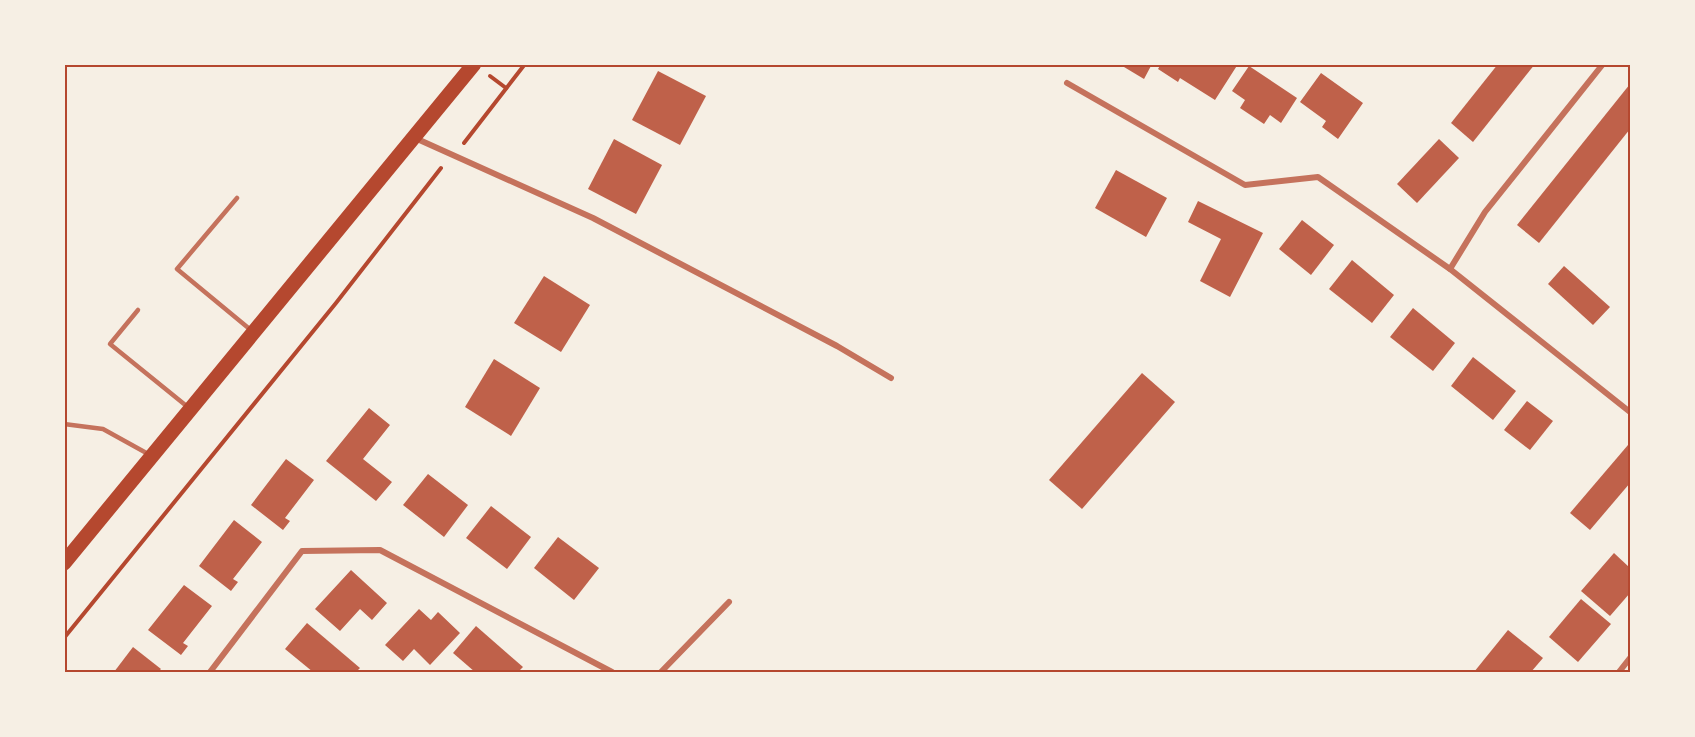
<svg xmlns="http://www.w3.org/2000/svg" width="1695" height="737" font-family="'Space Grotesk',sans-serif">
<rect width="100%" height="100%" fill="#f6efe4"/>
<g fill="#bf614a">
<path d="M1119,64H1152L1144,79Z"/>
<path d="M1161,64H1238L1215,100L1180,78L1178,82L1158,69Z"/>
<path d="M1498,64H1535L1473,142L1451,123Z"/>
<path d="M1249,66L1297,98L1281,123L1270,115L1264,124L1240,108L1245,100L1232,91Z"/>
<path d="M658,71L706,96L680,145L632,120Z"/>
<path d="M1321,73L1363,103L1338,139L1322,127L1326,121L1300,102Z"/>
<path d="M1630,84V129L1539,243L1517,225Z"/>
<path d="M614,139L662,165L636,214L588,189Z"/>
<path d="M1439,139L1459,158L1417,203L1397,184Z"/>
<path d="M1116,170L1167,198L1146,237L1095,208Z"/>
<path d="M1198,201L1263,233L1230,297L1200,281L1221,239L1188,222Z"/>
<path d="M1302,220L1334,245L1311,275L1279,249Z"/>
<path d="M1352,260L1394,295L1372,323L1329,289Z"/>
<path d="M1564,266L1610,307L1593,325L1548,284Z"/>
<path d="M544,276L590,305L561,352L514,323Z"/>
<path d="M1413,308L1455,343L1433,371L1390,337Z"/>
<path d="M1473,357L1516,391L1493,420L1451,386Z"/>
<path d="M494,359L540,388L511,436L465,407Z"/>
<path d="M1142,373L1175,402L1082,509L1049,480Z"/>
<path d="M1527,401L1553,421L1530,450L1504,430Z"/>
<path d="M369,408L390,425L363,459L392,482L376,501L326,461Z"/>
<path d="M1628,445L1630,448V483L1590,530L1570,513Z"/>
<path d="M286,459L314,480L285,518L290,521L283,530L251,505Z"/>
<path d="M428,474L468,505L444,537L403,505Z"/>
<path d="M491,506L531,537L507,569L466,538Z"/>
<path d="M234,520L262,542L233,579L238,582L231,591L199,566Z"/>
<path d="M558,537L599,568L574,600L534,568Z"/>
<path d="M1614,553L1630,568V593L1610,616L1581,591Z"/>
<path d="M351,570L387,603L372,620L360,609L340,631L315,609Z"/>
<path d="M184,585L212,606L183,643L188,646L181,655L148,630Z"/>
<path d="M1581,599L1611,624L1578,662L1549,637Z"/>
<path d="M419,609L431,620L438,612L460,633L430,665L414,649L403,661L385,645Z"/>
<path d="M307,623L360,668L356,672H313L285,649Z"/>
<path d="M476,626L523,667L518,672H475L453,653Z"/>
<path d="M1508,630L1543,658L1531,672H1474Z"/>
<path d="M133,647L161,669L158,672H114Z"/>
</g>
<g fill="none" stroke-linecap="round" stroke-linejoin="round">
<g stroke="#b5482f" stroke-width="4">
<path d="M490,76L506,88"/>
<path d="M464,143L525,64"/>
<path d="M64,638L336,303L441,168"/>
</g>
<g stroke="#c5725c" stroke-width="4.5">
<path d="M237,198L177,269L252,331"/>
<path d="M138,310L110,344L189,408"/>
<path d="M64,424L103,429L150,455"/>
</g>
<g stroke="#c5725c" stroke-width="6">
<path d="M1067,83L1245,185L1318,177L1450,269L1630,412"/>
<path d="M415,138L593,218L837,346L891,378"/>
<path d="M1450,269L1485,212L1603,64"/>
<path d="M210,672L302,551L380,550L612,672"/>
<path d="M661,672L729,602"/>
<path d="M1619,672L1630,658"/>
</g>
<path stroke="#b5482f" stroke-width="15" d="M64,563L474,64"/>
</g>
<rect width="1695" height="737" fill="none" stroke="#f6efe4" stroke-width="132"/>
<rect x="66" y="66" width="1563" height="605" fill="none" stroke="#b5482f" stroke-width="2"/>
</svg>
